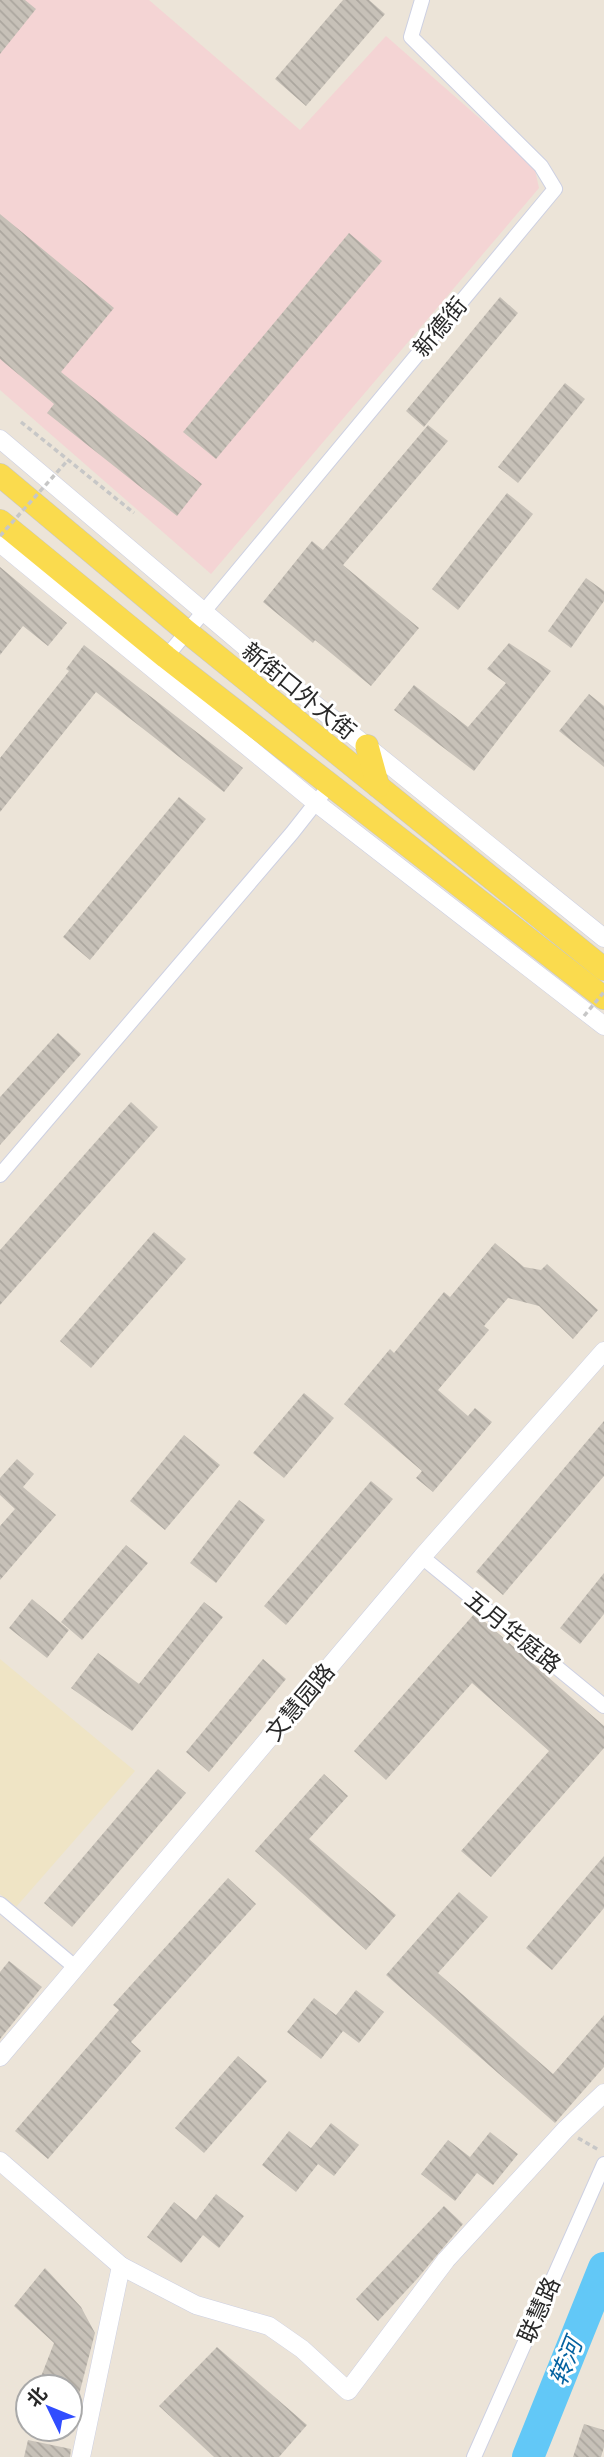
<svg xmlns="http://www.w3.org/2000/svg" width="604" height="2457" font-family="'DejaVu Sans','Noto Sans SC',sans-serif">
<defs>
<pattern id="building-back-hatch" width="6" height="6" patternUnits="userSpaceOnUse" patternTransform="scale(1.75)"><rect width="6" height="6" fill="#c7c1b8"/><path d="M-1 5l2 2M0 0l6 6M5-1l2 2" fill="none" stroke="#aba69e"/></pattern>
</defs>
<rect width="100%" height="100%" fill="#ece4d8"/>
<path fill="#efe4c5" d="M0,1659L135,1771L16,1907L0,1894Z"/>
<path fill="#f4d4d4" d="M0,0H149L300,130L386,36L534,166L539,188L211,574L0,390Z"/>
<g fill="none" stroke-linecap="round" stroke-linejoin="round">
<path stroke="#62c8f7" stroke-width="32" d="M528,2457L604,2268"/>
</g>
<g fill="url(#building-back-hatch)">
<path d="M0,0H25L36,9L0,54Z"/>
<path d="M343,0H369L385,14L306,106L275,79Z"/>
<path d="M0,214L114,308L61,372L202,484L177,516L47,413L54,404L0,359Z"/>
<path d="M349,233L382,261L216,459L183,432Z"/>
<path d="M500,297L518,313L424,427L406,411Z"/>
<path d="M565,383L585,399L518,483L498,467Z"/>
<path d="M428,425L448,441L343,565L419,628L371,686L315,640L313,643L263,602L312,541L323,550Z"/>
<path d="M507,493L533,514L458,610L432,589Z"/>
<path d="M0,567L67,623L48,646L23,626L0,655Z"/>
<path d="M586,578L604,591V601L571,648L548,631Z"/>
<path d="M509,643L551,671L474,771L394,710L414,685L468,727L506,683L487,669Z"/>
<path d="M84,645L243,768L224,792L96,692L0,812V758L69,671L66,669Z"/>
<path d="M589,694L604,706V767L559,731Z"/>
<path d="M179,797L206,819L90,960L63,937Z"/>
<path d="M58,1033L81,1054L0,1145V1097Z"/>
<path d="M131,1102L158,1127L0,1305V1250Z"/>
<path d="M154,1232L186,1259L91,1368L60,1341Z"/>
<path d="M495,1243L524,1267L541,1270L547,1264L598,1310L573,1339L539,1306L508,1298L484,1326L489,1330L438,1390L468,1416L475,1408L492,1422L433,1492L416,1478L422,1471L344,1404L390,1349L394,1353L444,1292L450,1297Z"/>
<path d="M304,1393L334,1418L284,1478L253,1453Z"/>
<path d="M604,1421V1476L503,1595L476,1572Z"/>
<path d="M184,1435L220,1465L165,1530L130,1501Z"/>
<path d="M17,1459L34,1474L23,1487L56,1515L0,1580V1526L15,1509L0,1495V1478Z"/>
<path d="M371,1481L393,1499L286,1625L264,1606Z"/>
<path d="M239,1500L265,1520L216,1583L190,1563Z"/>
<path d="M126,1545L148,1563L82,1640L61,1622Z"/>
<path d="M604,1573V1614L580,1644L560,1628Z"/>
<path d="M32,1599L69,1630L47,1658L9,1628Z"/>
<path d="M204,1602L223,1617L132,1731L71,1688L98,1653L139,1684Z"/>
<path d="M475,1613L604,1726V1748L491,1877L461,1851L549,1751L472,1683L386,1780L354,1751Z"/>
<path d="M263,1659L286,1679L209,1772L186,1752Z"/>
<path d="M158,1769L186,1793L72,1927L44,1903Z"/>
<path d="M324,1774L348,1796L309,1839L396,1915L366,1950L255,1851Z"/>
<path d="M604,1856V1908L552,1970L526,1948Z"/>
<path d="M228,1878L256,1904L131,2042L141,2051L48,2159L15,2131L119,2010L113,2005Z"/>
<path d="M459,1892L488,1917L438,1973L553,2074L604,2015V2067L555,2123L386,1975Z"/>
<path d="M9,1961L42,1987L0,2039V1972Z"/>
<path d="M356,1990L384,2012L359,2043L343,2031L321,2059L287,2032L314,1998L336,2015Z"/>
<path d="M238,2056L267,2081L204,2153L175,2128Z"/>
<path d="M331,2123L359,2145L334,2176L318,2164L296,2192L262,2165L289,2131L311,2148Z"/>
<path d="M490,2132L518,2154L493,2185L477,2173L455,2201L421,2174L448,2140L470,2157Z"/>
<path d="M216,2194L244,2216L219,2248L203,2235L181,2263L147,2237L174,2202L196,2220Z"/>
<path d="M444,2206L463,2224L417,2279L378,2321L356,2299Z"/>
<path d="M45,2268L81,2307L95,2333L74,2414H70V2387H37L54,2343L14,2306Z"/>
<path d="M217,2347L307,2425L279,2457H214L159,2406Z"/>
<path d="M584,2424L604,2430V2447L601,2457H573Z"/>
<path d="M28,2440L71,2449L70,2457H24Z"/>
</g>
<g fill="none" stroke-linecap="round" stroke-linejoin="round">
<g stroke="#cdd0e2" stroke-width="16">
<g id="minor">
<path d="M166,657L555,189L541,166L411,37L422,0"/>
<path d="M0,1175L292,833L329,786"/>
<path d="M422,1557L604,1706"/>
<path d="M0,1904L75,1967"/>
<path d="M474,2457L604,2164"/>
</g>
</g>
<g stroke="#cdd0e2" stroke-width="19">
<g id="tertiary">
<path d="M0,439L282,678L604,938"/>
<path d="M0,543L315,802L604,1026"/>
<path d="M0,2057L422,1557L604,1351"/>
<path d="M0,2161L121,2266L81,2457"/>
<path d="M121,2266L196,2305L269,2326L302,2349L348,2391L446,2260L565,2130L604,2093"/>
</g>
</g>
<g stroke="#c7c7c7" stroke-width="24">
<g id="primary">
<path d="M0,475L186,631L604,969"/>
<path d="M0,521L166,657L604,998"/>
<path d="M367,746L378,786"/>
</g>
</g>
<g stroke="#c7c7c7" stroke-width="3.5" stroke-dasharray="5 3.5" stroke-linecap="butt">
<path d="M21,422L134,513"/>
<path d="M578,2138L599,2150"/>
</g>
<use href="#minor" stroke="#fff" stroke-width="14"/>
<use href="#tertiary" stroke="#fff" stroke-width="18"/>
<use href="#primary" stroke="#fadb4e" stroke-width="23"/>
<g stroke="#c7c7c7" stroke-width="3.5" stroke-dasharray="5 3.5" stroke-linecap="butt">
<path d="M0,536L68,460"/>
<path d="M584,1016L604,992"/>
</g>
</g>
<g text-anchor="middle" stroke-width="6" stroke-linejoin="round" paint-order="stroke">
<g font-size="23" fill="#282828" stroke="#fff">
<text transform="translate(440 327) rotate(-50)" y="8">新德街</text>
<text transform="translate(299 691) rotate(39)" y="8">新街口外大街</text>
<text transform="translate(513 1632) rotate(39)" y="8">五月华庭路</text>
<text transform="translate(300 1702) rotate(-50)" y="8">文慧园路</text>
<text transform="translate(539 2310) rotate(-66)" y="8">联慧路</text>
</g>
<g font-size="24" font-style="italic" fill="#0462a0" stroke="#fff">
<text transform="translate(566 2362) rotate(-68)" y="8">转河</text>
</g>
</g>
<g transform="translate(49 2408) rotate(313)"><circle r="33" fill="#ffffff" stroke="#a9a9a9" stroke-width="2"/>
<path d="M0-5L12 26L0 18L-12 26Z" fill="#314dff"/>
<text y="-10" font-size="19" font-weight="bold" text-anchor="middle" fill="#282828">北</text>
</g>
</svg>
